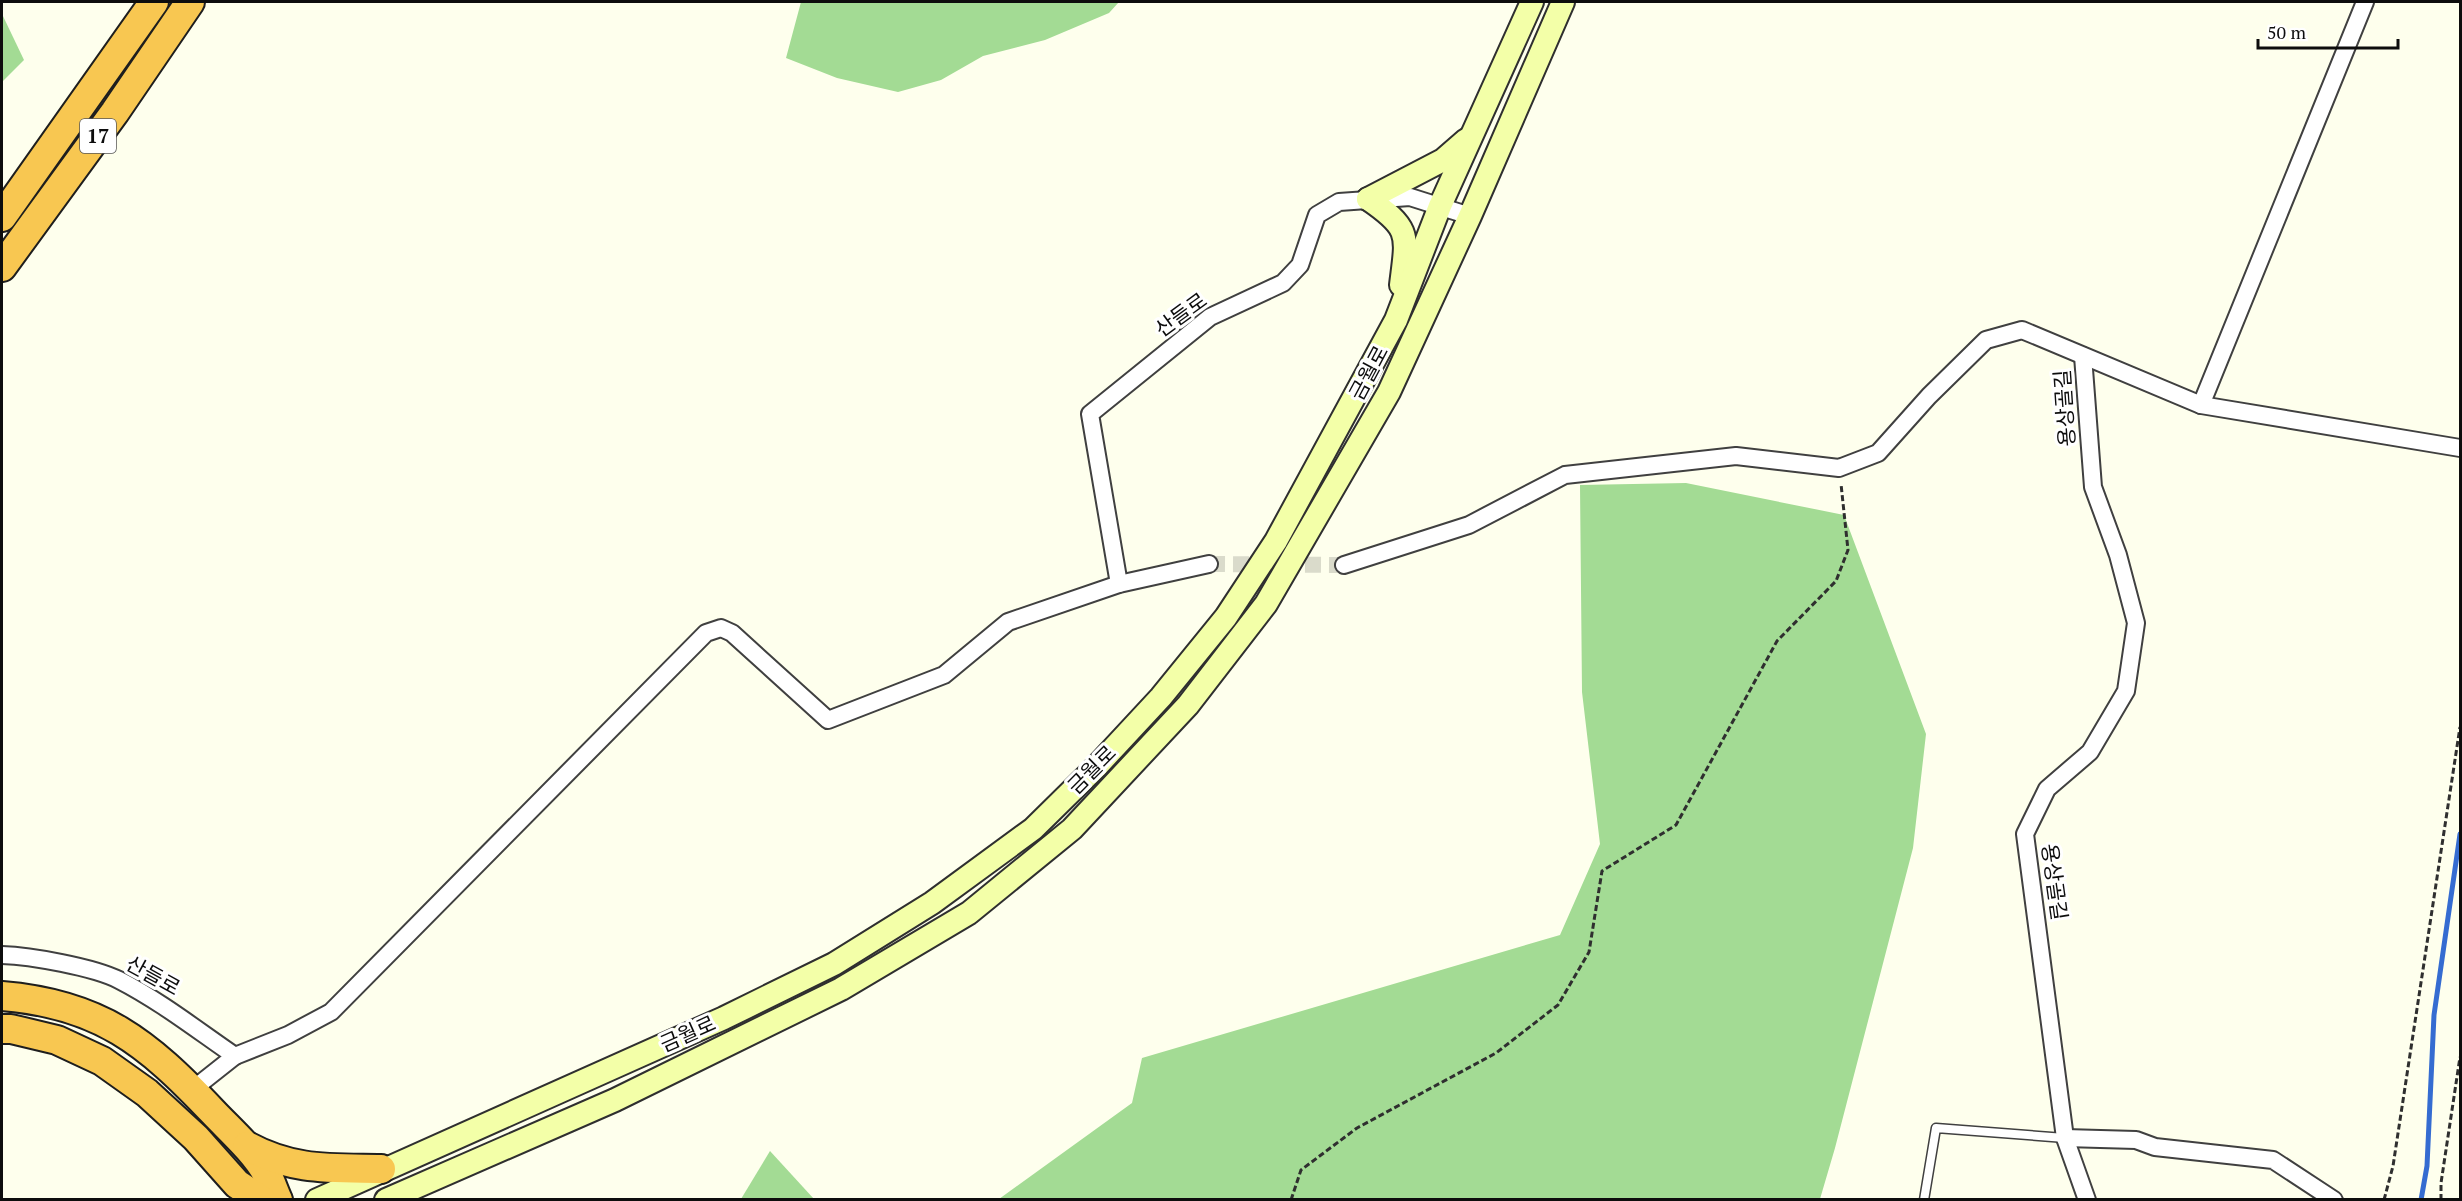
<svg xmlns="http://www.w3.org/2000/svg" width="2462" height="1201" font-family="'PT Serif','Noto Sans KR',serif">
<rect width="100%" height="100%" fill="#feffed"/>
<g fill="#a3db94">
<path d="M801,2H1119L1109,13L1045,40L983,56L941,80L898,92L837,78L786,58Z"/>
<path d="M2,14L24,60L2,82Z"/>
<path d="M1686,483L1844,515L1926,734L1913,848L1835,1148L1820,1199H999L1132,1103L1142,1058L1560,935L1600,844L1582,692L1580,485Z"/>
<path d="M770,1151L814,1199H741Z"/>
</g>
<g fill="none" stroke-linecap="round" stroke-linejoin="round">
<path stroke="#356cd1" stroke-width="5" d="M2421,1200L2427,1166L2434,1015L2460,834"/>
<path stroke="#dadbcb" stroke-width="16" stroke-dasharray="16 8" stroke-linecap="butt" d="M1209,564L1344,565"/>
<g stroke="#404040" stroke-width="11">
<path id="service" d="M1924,1200L1936,1128L2065,1138"/>
</g>
<g stroke="#404040" stroke-width="20">
<g id="minor">
<path d="M2083,356L2093,487L2118,555L2136,623L2126,691L2090,752L2047,789L2025,834L2065,1138L2087,1200"/>
<path d="M2201,405L2365,2"/>
<path d="M1344,565L1469,525L1565,475L1736,456L1839,468L1878,453L1929,396L1986,340L2022,330L2201,405L2460,448"/>
<path d="M1119,584L1090,414L1210,317L1283,283L1300,265L1317,215L1339,202L1410,197L1470,216"/>
<path d="M2,955C31,956 93,967 119,980C160,1001 197,1030 235,1056"/>
<path d="M192,1090L235,1056L288,1035L331,1012L706,633L721,628L732,633L828,720L944,675L1008,622L1119,584L1209,564"/>
<path d="M2065,1138L2136,1140L2155,1147L2273,1160L2334,1200"/>
</g>
</g>
<g stroke="#2f2f2f" stroke-width="26">
<g id="secondary">
<path d="M1368,199C1412,229 1407,235 1401,285"/>
<path d="M1368,199L1443,160L1466,140"/>
<path d="M317,1200L724,1018L834,964L932,903L1033,829L1096,767L1161,697L1226,617L1276,541L1396,320L1440,206L1532,2"/>
<path d="M386,1200L615,1100L841,989L969,913L1072,829L1188,705L1266,604L1389,392L1470,216L1563,2"/>
</g>
</g>
<g stroke="#1e1e1e" stroke-width="32">
<g id="motorway">
<path d="M2,217L154,2"/>
<path d="M2,267L115,112L190,2"/>
<path d="M2,996C100,1004 147,1042 213,1112C231,1131 254,1151 267,1174C271,1182 274,1191 278,1200"/>
<path d="M2,1029H11L57,1040L102,1061L147,1093L196,1138L237,1184L261,1200"/>
<path d="M247,1146C293,1171 330,1168 381,1169"/>
</g>
</g>
<g stroke="#2f2f2f" stroke-width="3" stroke-dasharray="6 3" stroke-linecap="butt">
<path d="M1291,1200L1301,1170L1357,1128L1496,1053L1558,1005L1589,952L1602,871L1676,825L1777,641L1836,581L1848,550L1841,484"/>
<path d="M2384,1200L2393,1166L2460,727"/>
<path d="M2441,1200V1183L2460,1057"/>
</g>
<use href="#service" stroke="#fff" stroke-width="8"/>
<use href="#minor" stroke="#fff" stroke-width="16"/>
<use href="#secondary" stroke="#f3ffa8" stroke-width="22"/>
<use href="#motorway" stroke="#f8c751" stroke-width="28"/>
</g>
<g text-anchor="middle" stroke-width="6" stroke-linejoin="round" paint-order="stroke">
<rect fill="#fff" stroke="#565656" stroke-width="1.5" x="80" y="119" width="36" height="34" rx="4.5"/>
<g font-size="20" font-weight="bold" fill="#0d0d0d">
<text x="98" y="143">17</text>
</g>
<g font-size="21" fill="#0d0d0d" stroke="#fff">
<text transform="translate(1181 315) rotate(-36)" y="7">산들로</text>
<text transform="translate(1369 373) rotate(-62)" y="7">금월로</text>
<text transform="translate(2065 408) rotate(-94)" y="7">용상골길</text>
<text transform="translate(1092 770) rotate(-45)" y="7">금월로</text>
<text transform="translate(2054 882) rotate(82)" y="7">용상골길</text>
<text transform="translate(153 976) rotate(29)" y="7">산들로</text>
<text transform="translate(688 1034) rotate(-24)" y="7">금월로</text>
</g>
</g>
<rect width="2462" height="1201" fill="none" stroke="#0d0d0d" stroke-width="6"/>
<path d="M2258 39v9h140v-9" fill="none" stroke="#0d0d0d" stroke-width="3"/>
<text x="2267" y="39" font-size="18" fill="#0d0d0d" stroke="#ffffff" stroke-width="4.5" paint-order="stroke">50 m</text>
</svg>
